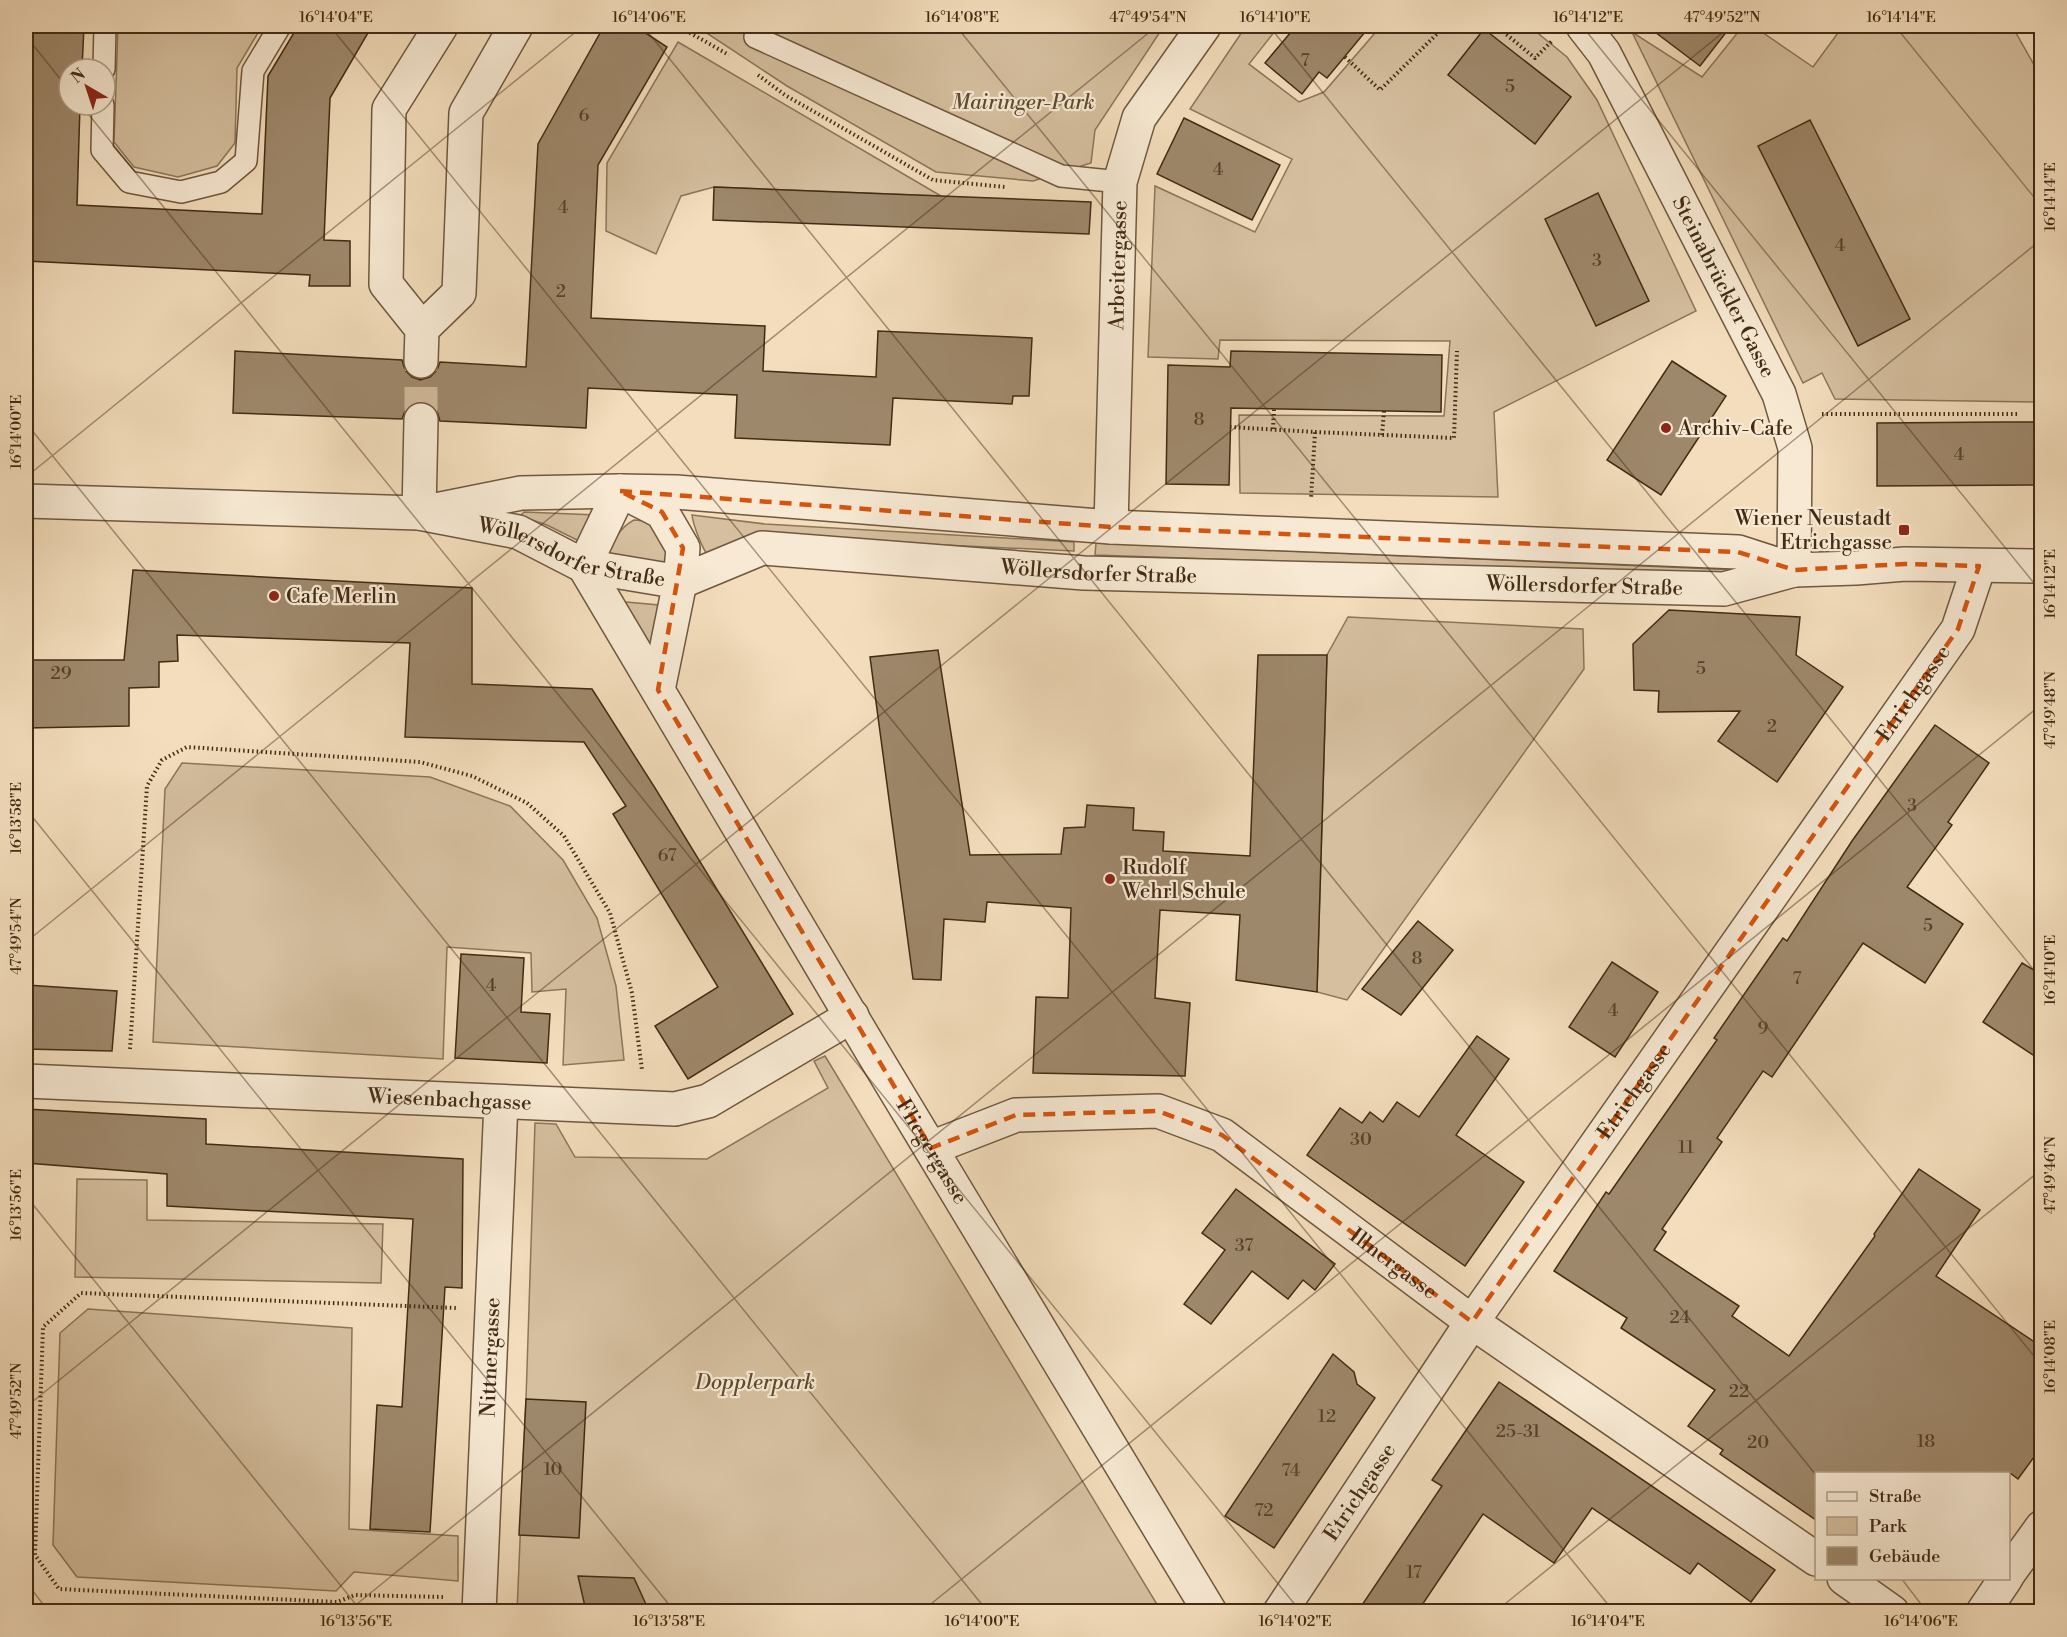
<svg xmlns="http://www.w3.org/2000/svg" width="2067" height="1637" font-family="'Libre Bodoni',serif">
<rect width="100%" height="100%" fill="#f3ddbc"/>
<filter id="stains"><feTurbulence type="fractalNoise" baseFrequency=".00333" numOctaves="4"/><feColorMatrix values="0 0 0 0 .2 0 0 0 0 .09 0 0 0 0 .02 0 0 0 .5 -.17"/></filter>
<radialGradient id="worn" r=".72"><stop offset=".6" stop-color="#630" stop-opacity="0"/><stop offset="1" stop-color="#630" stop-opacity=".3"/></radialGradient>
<g fill="#d5bf9f" stroke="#8c755a" stroke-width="1.5">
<path d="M118,26H262L237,68L235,143L217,166L178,177L134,167L114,142Z"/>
<path d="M696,26H1164L1095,130L1091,163L1033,181L936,172L787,86Z"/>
<path d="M1246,26H1279L1249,64L1299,102L1324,92L1381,26H1529L1567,57L1597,100L1696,311L1494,412L1498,497L1240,493L1239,415L1444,416L1450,341L1220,340L1218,359L1148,357L1155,186L1255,232L1292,159L1190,109Z"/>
<path d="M1743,26H1753L1813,67L1843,26H2012L2041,77V402L1835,399L1822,373L1803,383L1632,32L1702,77Z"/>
<path d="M678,42L941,196L714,187L681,196L656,254L606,231L607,163Z"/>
<path d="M524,512L596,515L579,541L547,525L520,516Z"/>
<path d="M692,515L765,524L1074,542V551L775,537L708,555C702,549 693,524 692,515Z"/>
<path d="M634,520C658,520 665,541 670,561L661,564L608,555C614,540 619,528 634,520Z"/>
<path d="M1096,543L1737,570V577L1095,555Z"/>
<path d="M615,601L659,605L652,648Z"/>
<path d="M1348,617L1583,629L1584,669L1347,1000L1317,992L1327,655Z"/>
<path d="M182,763L430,777L510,806L563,860L597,918L616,986L624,1060L563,1065L566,989L532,992L531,953L447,947L443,1059L153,1042L165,789Z"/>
<path d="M825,1056L1161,1611L517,1612L526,1399L535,1123L556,1124L575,1157L707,1159L828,1088L814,1061Z"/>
<path d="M77,1179L147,1180V1220L383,1224L381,1283L75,1277Z"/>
<path d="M88,1309L352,1328L349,1529L458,1536V1581L354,1572L336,1591L77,1577L53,1545L60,1333Z"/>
</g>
<g fill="#9e886b" stroke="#422b14" stroke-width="1.5">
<path d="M26,26H84L82,69H69V105H80L77,205L262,214L268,76L298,26H372L330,98L324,240L350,241V286H309L310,275L26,261Z"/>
<path d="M604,26H635L667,47L598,165L591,318L765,326L763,371L818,374L876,377L878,331L1032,338L1029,396H1013L1012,404L893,398L890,445L735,438L737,395L588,388L586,428L440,421L437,411L430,404L422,401L412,404L405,411L402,419L233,413L235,351L402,360L405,370L412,377L420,380L430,377L437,370L440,362L526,367L538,144Z"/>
<path d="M1296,26H1370L1327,78L1319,72L1302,94L1265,63Z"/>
<path d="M1647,26H1731L1700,66Z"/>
<path d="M1484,29L1571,97L1535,144L1448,75Z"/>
<path d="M1184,118L1280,165L1252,220L1157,174Z"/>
<path d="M1810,120L1910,319L1858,346L1758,146Z"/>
<path d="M714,187L1091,202L1089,234L713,220Z"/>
<path d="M1598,193L1649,301L1596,326L1545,219Z"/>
<path d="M1231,351L1442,355L1441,412L1231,408L1229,485L1166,484L1168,365L1230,367Z"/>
<path d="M1672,361L1726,396L1661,495L1607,460Z"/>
<path d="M2003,422H2042V485L1877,486V423Z"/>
<path d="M133,570L472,588V684L592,689L655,788L793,1014L688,1079L655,1026L718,987L613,814L626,806L584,742L405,737L410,643L177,635L178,661L159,662V687L129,688V726L26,728V660H124Z"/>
<path d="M1669,610L1800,617L1796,655L1843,687L1777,782L1718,741L1740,711L1658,712L1659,691L1634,690L1633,644Z"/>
<path d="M938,650L970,855L1061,854L1064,828L1085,827L1087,805L1134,808L1133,830L1164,832L1163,851L1250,856L1258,655H1327L1317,992L1236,980L1240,915L1160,910L1155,998L1190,1003L1185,1076L1033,1073L1036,997L1068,998L1071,908L987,902L985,922L944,919L941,980L913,979L870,657Z"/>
<path d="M1935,725L1989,763L1948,822L1952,825L1907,887L1963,924L1925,983L1863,943L1772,1077L1763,1071L1717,1138L1722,1142L1662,1229L1666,1232L1654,1250L1739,1306L1732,1316L1789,1356L1875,1236L1874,1234L1919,1169L1980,1210L1936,1276L2042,1347V1446L2018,1479L2010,1473H1816V1520L1720,1454L1723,1450L1688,1426L1715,1390L1621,1328L1627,1318L1554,1271L1606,1192L1609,1194L1717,1040L1714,1038L1783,938L1787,941L1852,841Z"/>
<path d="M1418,921L1453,950L1401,1015L1362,989Z"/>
<path d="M461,954L524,958L521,1012L550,1014L547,1063L455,1058Z"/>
<path d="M1612,962L1658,992L1615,1057L1569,1027Z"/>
<path d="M2022,963L2042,975V1061L1983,1022Z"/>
<path d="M26,985L117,991L112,1051L26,1049Z"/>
<path d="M1477,1036L1509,1059L1456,1135L1524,1182L1465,1266L1307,1155L1340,1108L1362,1123L1370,1112L1383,1122L1397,1102L1419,1117Z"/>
<path d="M26,1109L206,1119V1144L463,1159L462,1288L445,1287L430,1532L370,1529L377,1405L402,1407L413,1219L167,1206V1174L26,1163Z"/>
<path d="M1236,1189L1335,1264L1315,1290L1303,1280L1288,1299L1252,1271L1211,1324L1184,1304L1225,1250L1202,1233Z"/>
<path d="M1333,1354L1354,1372L1357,1384L1375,1398L1274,1548L1225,1516Z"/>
<path d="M1499,1382L1775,1570L1751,1602L1698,1563L1690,1574L1592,1508L1554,1563L1483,1514L1418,1611H1358L1442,1486L1432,1480Z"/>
<path d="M526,1399L586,1402L579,1538L519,1535Z"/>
<path d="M578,1576L634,1578L649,1611H586Z"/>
</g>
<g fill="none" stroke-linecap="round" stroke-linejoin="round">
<path stroke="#d0b99a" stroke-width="33" stroke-dasharray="33 16" stroke-linecap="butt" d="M421,420V361"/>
<g stroke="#6e583e" stroke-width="24">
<g id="service">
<path d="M762,26L755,37L1061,176L1120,182"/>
<path d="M104,69L105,26"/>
<path d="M103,105L102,150L129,182L181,192L221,182L246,161L253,71L280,26"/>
</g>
</g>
<g stroke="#6e583e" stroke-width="36">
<g id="minor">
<path id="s1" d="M1583,26L1604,53L1779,394L1795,448L1794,570"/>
<path d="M422,329L459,293L466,113L516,26"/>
<path d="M421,361L422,329L386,284L389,109L441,26"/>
<path d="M625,493L662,512L683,548L680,582L658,690"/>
<path id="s2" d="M26,501L419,513L518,532L584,566L680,582L762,548L1084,573L1724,589L1794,570L1856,568L1905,564L2042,566"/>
<path d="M436,510L521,493L620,491L676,492L1111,527L1738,552L1794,570"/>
<path d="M419,513L421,420"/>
<path id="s3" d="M1111,527L1120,182L1139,118L1204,26"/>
<path id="s4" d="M584,566L873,1053L1210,1612"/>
<path d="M584,566L620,491"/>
<path id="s5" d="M26,1081L675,1109L708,1101L852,1016"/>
<path id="s6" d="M931,1148L1016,1115L1158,1111L1222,1135L1472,1322L1816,1559"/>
<path d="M2008,1574L2042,1527"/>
<path d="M1844,1578L1892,1612"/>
<path id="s7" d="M479,1612L501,1102"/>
<path id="s8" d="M1280,1612L1472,1322L1958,629L1979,566"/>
<path d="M1983,1612L2006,1578"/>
</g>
</g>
<g stroke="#422b14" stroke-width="4" stroke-dasharray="1.5 3" stroke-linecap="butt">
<path d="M678,26L729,55"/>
<path d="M1496,26L1535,58L1552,41"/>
<path d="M1345,57L1380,90L1445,26"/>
<path d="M758,75L785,95L933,180L1005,187"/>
<path d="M1822,414H2019"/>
<path d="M1230,427L1315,432L1311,499"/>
<path d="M1273,429L1274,409"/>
<path d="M1315,432L1454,438L1457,351"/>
<path d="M1382,435L1384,411"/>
<path d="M130,1049L147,786L162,760L187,747L420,762L472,776L527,803L564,836L610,913L632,993L642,1070"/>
<path d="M443,1597L355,1595L337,1602L59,1589L35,1555L43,1327L81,1293L456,1308"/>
</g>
<use href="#service" stroke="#f7e9d3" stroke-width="21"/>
<use href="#minor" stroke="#f7e9d3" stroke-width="33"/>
</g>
<path fill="none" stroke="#d7540d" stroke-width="4.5" stroke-dasharray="12 8" stroke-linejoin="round" d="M620,491L1111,527L1738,552L1794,570L1905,564L1979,566L1958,629L1472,1322L1222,1135L1158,1111L1016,1115L931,1148L658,690L683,548L662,512Z"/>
<path fill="none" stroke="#422b14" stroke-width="1.5" stroke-opacity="0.45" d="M330,26L1614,1612M643,26L1816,1475M956,26L2042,1366M1269,26L2042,980M1582,26L2042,593M1895,26L2042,207M26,36L69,90M81,105L1301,1612M26,423L988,1612M26,477L583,26M26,809L675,1612M26,942L1157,26M26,1196L362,1612M26,1407L1731,26M1901,1578L1927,1612M26,1582L49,1612M347,1612L2042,239M921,1612L2042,704M1495,1612L2042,1169"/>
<g fill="#8f2418" stroke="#f7e9d3" stroke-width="2">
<circle cx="1666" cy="428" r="6"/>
<rect x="1898" y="524" width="12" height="12" rx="3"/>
<circle cx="274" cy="596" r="6"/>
<circle cx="1110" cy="879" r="6"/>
</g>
<g text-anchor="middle" stroke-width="4.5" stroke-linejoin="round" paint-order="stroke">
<g font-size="18" fill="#59422a">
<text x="1305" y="66">7</text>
<text x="1510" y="92">5</text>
<text x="584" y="121">6</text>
<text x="1218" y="175">4</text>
<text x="563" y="213">4</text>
<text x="1840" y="251">4</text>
<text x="1597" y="266">3</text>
<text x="561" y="297">2</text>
<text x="1199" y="425">8</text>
<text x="1959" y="460">4</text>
<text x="1701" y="674">5</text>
<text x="61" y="679">29</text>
<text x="1772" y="732">2</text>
<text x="1912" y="811">3</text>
<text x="667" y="861">67</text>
<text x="1928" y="931">5</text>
<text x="1417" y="964">8</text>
<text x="1797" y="984">7</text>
<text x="491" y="991">4</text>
<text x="1613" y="1016">4</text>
<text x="1763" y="1034">9</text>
<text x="1361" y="1145">30</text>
<text x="1686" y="1153">11</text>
<text x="1244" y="1251">37</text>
<text x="1680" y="1323">24</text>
<text x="1739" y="1397">22</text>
<text x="1327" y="1422">12</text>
<text x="1518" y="1437">25-31</text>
<text x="1926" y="1447">18</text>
<text x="1758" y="1448">20</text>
<text x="553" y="1475">10</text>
<text x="1291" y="1476">74</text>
<text x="1264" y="1516">72</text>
<text x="1414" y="1578">17</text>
</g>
<g font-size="21" font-style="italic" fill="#5f4930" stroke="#f7e9d3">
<text x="1023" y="109">Mairinger-Park</text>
<text x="755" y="1389">Dopplerpark</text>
</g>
<g font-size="21" fill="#422b14" stroke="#f7e9d3">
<text dy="7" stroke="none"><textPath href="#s3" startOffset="262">Arbeitergasse</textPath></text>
<text dy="7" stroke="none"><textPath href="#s1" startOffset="297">Steinabrückler Gasse</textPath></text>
<text dy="7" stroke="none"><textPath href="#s2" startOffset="552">Wöllersdorfer Straße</textPath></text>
<text dy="7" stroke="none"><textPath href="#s2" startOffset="1092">Wöllersdorfer Straße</textPath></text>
<text dy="7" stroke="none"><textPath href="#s2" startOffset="1578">Wöllersdorfer Straße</textPath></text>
<text dy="7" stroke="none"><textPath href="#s8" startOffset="1116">Etrichgasse</textPath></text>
<text dy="7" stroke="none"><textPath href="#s8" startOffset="630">Etrichgasse</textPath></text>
<text dy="7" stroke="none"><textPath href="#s5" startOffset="424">Wiesenbachgasse</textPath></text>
<text dy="7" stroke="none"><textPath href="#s4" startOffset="681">Fliegergasse</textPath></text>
<text dy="7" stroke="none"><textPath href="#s6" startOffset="516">Illnergasse</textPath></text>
<text dy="7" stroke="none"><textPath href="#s7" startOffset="255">Nittnergasse</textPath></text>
<text dy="7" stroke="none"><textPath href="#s8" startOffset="144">Etrichgasse</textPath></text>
</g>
<g font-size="21" fill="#422b14" stroke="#f7e9d3" text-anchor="start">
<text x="1678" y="435">Archiv-Cafe</text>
<text x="1892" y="525" text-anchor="end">Wiener Neustadt<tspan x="1892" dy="24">Etrichgasse</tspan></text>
<text x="286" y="603">Cafe Merlin</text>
<text x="1122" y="874">Rudolf<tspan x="1122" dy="24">Wehrl Schule</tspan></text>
</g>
</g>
<rect width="2067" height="1637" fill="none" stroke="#f3ddbc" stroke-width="66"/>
<rect x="1815" y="1472" width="195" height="108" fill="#f7e9d3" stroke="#af9d87" stroke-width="1.5"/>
<rect x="1827" y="1492" width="30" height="9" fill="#f7e9d3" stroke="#af9d87" stroke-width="1.5"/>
<text x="1869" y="1502" font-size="18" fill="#422b14">Straße</text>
<rect x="1827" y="1517" width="30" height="18" fill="#d5bf9f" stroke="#af9d87" stroke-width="1.5"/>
<text x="1869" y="1532" font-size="18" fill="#422b14">Park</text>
<rect x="1827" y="1547" width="30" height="18" fill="#9e886b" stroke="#af9d87" stroke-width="1.5"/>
<text x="1869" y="1562" font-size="18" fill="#422b14">Gebäude</text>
<g transform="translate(87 87) rotate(321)"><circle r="28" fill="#f7e9d3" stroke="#af9d87" stroke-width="1.5"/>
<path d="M0-4.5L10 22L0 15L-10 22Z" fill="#8f2418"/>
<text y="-9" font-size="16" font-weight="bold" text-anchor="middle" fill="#422b14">N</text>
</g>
<rect x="33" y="33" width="2001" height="1571" fill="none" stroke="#422b14" stroke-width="2"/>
<g font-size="15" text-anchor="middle" fill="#422b14">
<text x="336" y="22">16°14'04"E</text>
<text x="649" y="22">16°14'06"E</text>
<text x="962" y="22">16°14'08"E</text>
<text x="1148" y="22">47°49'54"N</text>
<text x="1275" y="22">16°14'10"E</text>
<text x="1588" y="22">16°14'12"E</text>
<text x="1722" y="22">47°49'52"N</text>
<text x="1901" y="22">16°14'14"E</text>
<text transform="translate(2050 197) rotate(-90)" y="5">16°14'14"E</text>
<text transform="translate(16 432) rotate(-90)" y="5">16°14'00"E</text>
<text transform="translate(2050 584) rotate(-90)" y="5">16°14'12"E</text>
<text transform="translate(2050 710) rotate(-90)" y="5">47°49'48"N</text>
<text transform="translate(16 818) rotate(-90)" y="5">16°13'58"E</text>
<text transform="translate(16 936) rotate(-90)" y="5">47°49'54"N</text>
<text transform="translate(2050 970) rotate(-90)" y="5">16°14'10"E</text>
<text transform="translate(2050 1175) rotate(-90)" y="5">47°49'46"N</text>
<text transform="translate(16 1205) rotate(-90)" y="5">16°13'56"E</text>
<text transform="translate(2050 1357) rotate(-90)" y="5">16°14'08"E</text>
<text transform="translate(16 1401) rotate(-90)" y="5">47°49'52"N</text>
<text x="356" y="1626">16°13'56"E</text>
<text x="669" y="1626">16°13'58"E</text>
<text x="982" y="1626">16°14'00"E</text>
<text x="1295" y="1626">16°14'02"E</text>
<text x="1608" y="1626">16°14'04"E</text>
<text x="1921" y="1626">16°14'06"E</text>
</g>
<rect width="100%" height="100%" filter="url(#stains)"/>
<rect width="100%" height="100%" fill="url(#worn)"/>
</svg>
